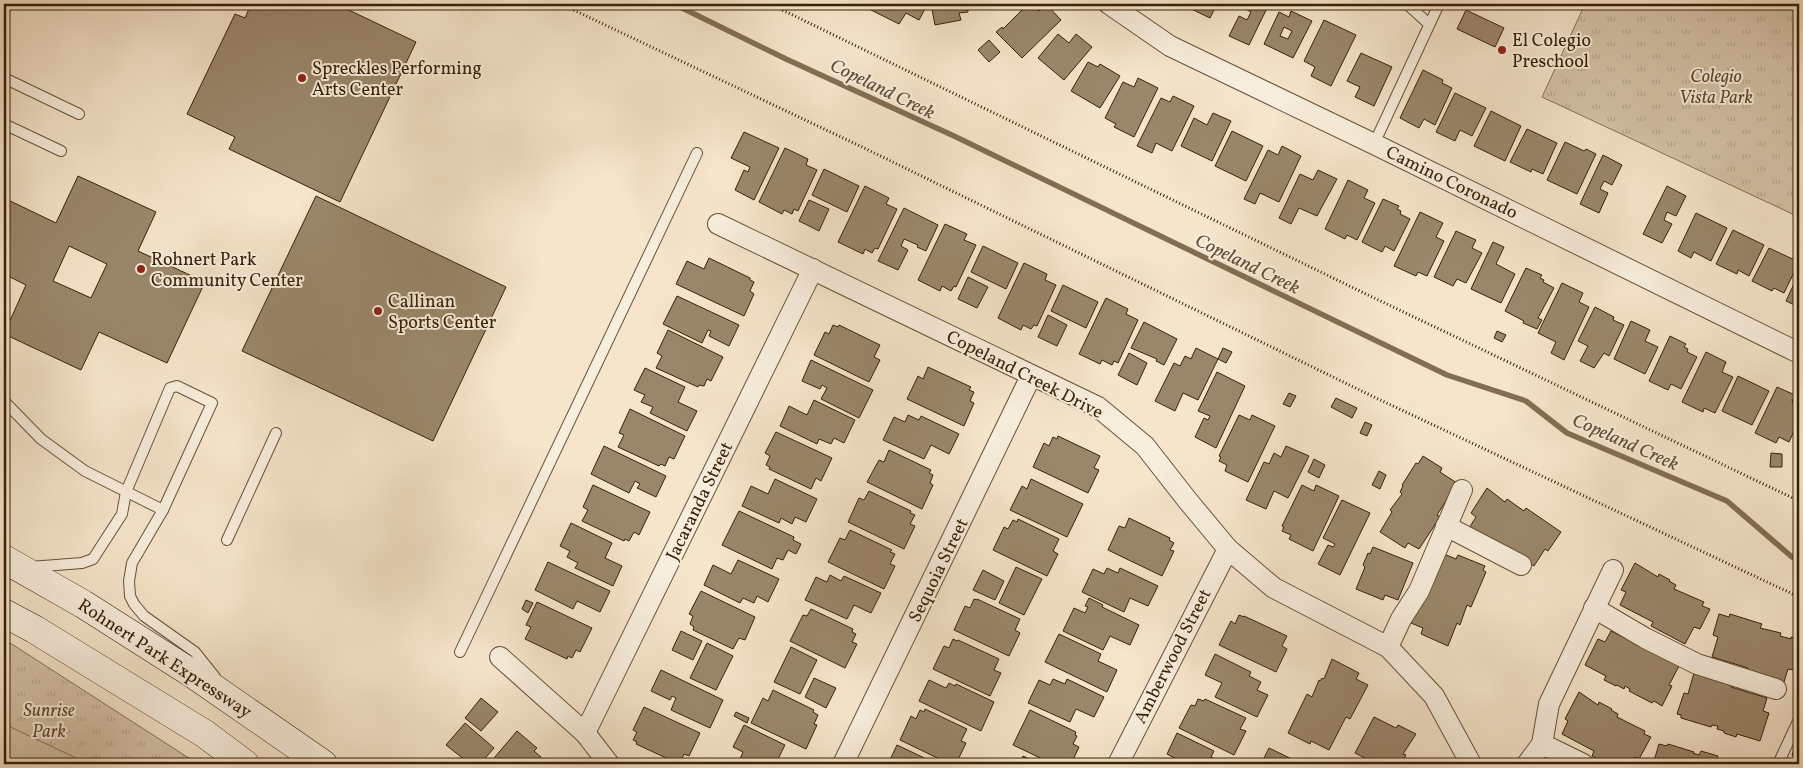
<svg xmlns="http://www.w3.org/2000/svg" width="1803" height="768" font-family="Vollkorn,serif">
<defs>
<pattern id="grass-tufts" width="24" height="20" patternUnits="userSpaceOnUse" patternTransform="scale(1.25)"><rect width="24" height="20" fill="#d5c4a9"/><path d="M3 7l-1-3M5 7V3M7 7l1-3M15 17l-1-3M17 17v-4M19 17l1-3" fill="none" stroke="#b8a890"/></pattern>
</defs>
<rect width="100%" height="100%" fill="#f5e5cb"/>
<filter id="stains"><feTurbulence type="fractalNoise" baseFrequency=".004" numOctaves="4"/><feColorMatrix values="0 0 0 0 .2 0 0 0 0 .09 0 0 0 0 .02 0 0 0 .5 -.17"/></filter>
<radialGradient id="worn" r=".72"><stop offset=".6" stop-color="#630" stop-opacity="0"/><stop offset="1" stop-color="#630" stop-opacity=".3"/></radialGradient>
<g fill="url(#grass-tufts)" stroke="#867256">
<path d="M1585,4H1799V217L1542,97Z"/>
<path d="M4,639L198,764H4Z"/>
</g>
<path fill="#d5c4a9" stroke="#867256" d="M4,724L89,764H4Z"/>
<g fill="none" stroke-linecap="round" stroke-linejoin="round">
<path stroke="#836e53" stroke-width="5.5" d="M674,4L786,59L954,136L1447,375L1526,401L1567,433L1727,501L1792,557L1799,560"/>
</g>
<g fill="#9a876b" stroke="#382104" fill-rule="evenodd">
<path d="M251,4H336L416,42L340,202L229,149L235,137L187,114L235,14L245,18Z"/>
<path d="M872,4H925L927,5L919,20L906,13L899,24L869,9Z"/>
<path d="M931,4H967L968,12L959,13L961,20L935,25Z"/>
<path d="M1028,4H1031L1039,11L1046,4L1061,20L1022,58L996,32L1002,27L1003,29Z"/>
<path d="M1181,4H1217L1210,18Z"/>
<path d="M1243,4H1269L1249,45L1229,36L1239,16L1247,20L1251,12L1242,7Z"/>
<path d="M1466,10L1504,28L1495,47L1457,29Z"/>
<path d="M1291,11L1312,21L1293,58L1264,44L1279,12L1289,17ZM1284,27L1292,31L1288,39L1280,36Z"/>
<path d="M1324,20L1356,35L1331,86L1311,76L1315,67L1304,61Z"/>
<path d="M1058,34L1069,43L1076,34L1092,47L1064,80L1038,58Z"/>
<path d="M989,40L1000,52L989,62L978,50Z"/>
<path d="M1361,53L1392,67L1374,106L1355,97L1360,87L1347,81Z"/>
<path d="M1088,62L1098,67L1100,64L1120,76L1100,108L1071,91Z"/>
<path d="M1423,70L1443,80L1442,83L1452,88L1435,125L1424,119L1419,128L1400,118Z"/>
<path d="M1138,78L1158,88L1134,137L1114,127L1116,124L1105,118L1123,82L1134,87Z"/>
<path d="M1455,93L1486,108L1472,136L1460,130L1455,141L1436,132Z"/>
<path d="M1173,96L1194,106L1172,151L1156,143L1152,153L1137,146L1161,98L1170,102Z"/>
<path d="M1491,111L1521,126L1505,161L1474,146Z"/>
<path d="M1213,113L1231,121L1212,161L1181,146L1194,118L1207,125Z"/>
<path d="M1527,129L1557,143L1543,174L1532,169L1531,172L1510,162Z"/>
<path d="M1232,131L1263,146L1246,181L1215,166Z"/>
<path d="M744,132L779,148L754,200L735,190L744,170L748,172L750,167L731,158Z"/>
<path d="M1565,142L1584,151L1586,149L1596,154L1577,194L1547,180Z"/>
<path d="M1282,146L1301,156L1279,202L1260,193L1255,204L1244,199L1268,150L1278,155Z"/>
<path d="M785,148L808,159L806,165L817,170L798,211L794,209L792,214L784,210L782,214L759,202Z"/>
<path d="M1603,155L1622,165L1612,185L1604,181L1600,189L1608,193L1599,213L1580,204Z"/>
<path d="M824,169L859,186L847,212L812,195Z"/>
<path d="M1318,170L1337,179L1317,216L1299,208L1291,224L1279,218L1300,174L1313,180Z"/>
<path d="M78,176L156,212L138,251L205,282L167,363L99,332L81,370L4,334L26,285L4,274V198L56,223ZM69,246L107,264L91,298L53,281Z"/>
<path d="M1348,180L1368,190L1364,198L1375,203L1357,240L1347,235L1345,239L1325,229Z"/>
<path d="M865,186L889,198L886,204L897,209L878,249L875,248L872,253L865,249L863,254L838,242Z"/>
<path d="M1667,186L1686,196L1676,216L1667,212L1664,220L1672,224L1662,243L1643,234Z"/>
<path d="M316,196L506,287L433,441L242,351Z"/>
<path d="M1383,199L1399,206L1397,209L1401,211L1400,214L1410,219L1394,251L1385,246L1382,252L1362,242Z"/>
<path d="M809,200L829,209L819,231L799,221Z"/>
<path d="M904,208L938,225L926,251L917,247L918,245L904,239L901,246L908,250L898,270L878,261Z"/>
<path d="M1420,212L1443,223L1436,237L1444,241L1427,276L1418,272L1416,276L1394,266Z"/>
<path d="M1696,213L1727,228L1711,261L1694,252L1691,258L1678,251Z"/>
<path d="M945,224L967,234L964,240L976,245L956,287L954,286L951,291L942,286L940,291L918,280Z"/>
<path d="M1733,230L1764,245L1749,276L1738,270L1737,274L1716,264Z"/>
<path d="M1456,231L1476,240L1472,248L1482,253L1466,283L1457,279L1453,286L1434,277Z"/>
<path d="M1493,242L1504,247L1496,264L1515,274L1501,303L1471,289Z"/>
<path d="M983,246L1018,263L1006,289L971,272Z"/>
<path d="M1769,248L1799,262L1784,293L1774,288L1772,291L1752,281Z"/>
<path d="M709,258L750,278V280L754,282L750,291L754,294L744,316L676,284L687,261L704,269Z"/>
<path d="M1024,263L1047,274L1045,280L1056,285L1037,326L1034,325L1031,329L1023,325L1021,330L998,318Z"/>
<path d="M1526,268L1542,275L1540,278L1544,280L1543,282L1554,288L1538,318L1542,320L1537,329L1523,323L1524,321L1505,311Z"/>
<path d="M1799,273V307L1786,301Z"/>
<path d="M968,277L988,287L977,308L958,299Z"/>
<path d="M1562,283L1583,293L1579,302L1589,307L1564,360L1551,353L1556,342L1538,333Z"/>
<path d="M1063,285L1098,302L1086,328L1051,311Z"/>
<path d="M677,296L739,325L729,346L709,336L711,331L708,330L702,343L663,324Z"/>
<path d="M1106,298L1128,309L1126,314L1138,320L1118,363L1114,361L1112,365L1102,360L1100,364L1079,354Z"/>
<path d="M1595,307L1614,317L1613,320L1624,325L1609,356L1604,353L1594,368L1580,361L1588,346L1578,341Z"/>
<path d="M1048,315L1067,325L1057,346L1038,337Z"/>
<path d="M1631,321L1650,330L1645,341L1658,347L1645,374L1614,359Z"/>
<path d="M1144,322L1177,339L1164,365L1156,361L1157,359L1131,348Z"/>
<path d="M833,325L838,327L839,325L880,345L874,357L880,360L869,382L814,355L825,332L829,334Z"/>
<path d="M668,330L723,357L711,381L707,379L704,386L699,385L698,387L656,368L662,356L657,353Z"/>
<path d="M1497,331L1506,335L1502,342L1494,338Z"/>
<path d="M1670,336L1686,344L1684,347L1688,349L1687,352L1697,357L1681,389L1671,384L1668,390L1649,381Z"/>
<path d="M1196,348L1218,359L1198,400L1183,393L1175,411L1155,401L1174,363L1180,366L1185,356L1191,359Z"/>
<path d="M1223,348L1232,352L1226,363L1218,359Z"/>
<path d="M1706,352L1726,362L1722,372L1733,377L1715,413L1704,408L1703,412L1682,402Z"/>
<path d="M1129,353L1147,363L1137,385L1118,375Z"/>
<path d="M811,360L873,390L859,418L821,399L827,388L822,385L820,389L802,381Z"/>
<path d="M928,367L971,387L969,390L974,392L970,401L974,403L964,426L907,399L918,376L923,379Z"/>
<path d="M645,368L685,387L678,402L697,411L687,431L650,413L653,407L641,402L645,395L634,390Z"/>
<path d="M1217,372L1245,386L1216,448L1195,437L1204,418L1208,420L1210,416L1198,411Z"/>
<path d="M1738,376L1769,391L1752,425L1722,411Z"/>
<path d="M1777,387L1795,395L1792,402L1799,406V420L1789,442L1779,437L1776,443L1755,433Z"/>
<path d="M1289,393L1296,396L1290,407L1283,404Z"/>
<path d="M1336,398L1357,408L1352,418L1331,407Z"/>
<path d="M814,400L855,420L844,443L834,438L831,444L819,439L817,444L780,426L789,406L807,415Z"/>
<path d="M630,409L685,436L674,459L669,457L665,466L661,464L659,466L618,447L624,435L619,433Z"/>
<path d="M908,415L919,420L921,416L959,434L949,454L931,445L924,459L883,440L894,417L905,422Z"/>
<path d="M1239,415L1250,420L1252,415L1275,426L1248,482L1225,471L1227,465L1219,461L1221,457L1219,456Z"/>
<path d="M1365,422L1372,425L1367,436L1360,433Z"/>
<path d="M776,432L832,458L821,481L816,478L811,489L769,469L770,467L766,465L770,456L765,453Z"/>
<path d="M1058,436L1100,456L1094,468L1099,470L1088,493L1033,467L1044,443L1049,446L1053,437L1057,439Z"/>
<path d="M604,446L666,476L656,497L637,488L640,484L635,481L629,493L591,474Z"/>
<path d="M1286,446L1309,456L1288,498L1274,491L1266,509L1246,500L1264,462L1269,464L1274,453L1281,457Z"/>
<path d="M889,450L931,470L929,473L933,475L930,483L933,485L922,509L867,482L879,460L884,462Z"/>
<path d="M1771,453L1782,454V467H1770Z"/>
<path d="M1423,456L1442,468L1440,472L1457,483L1437,515L1440,517L1419,549L1408,543L1405,548L1380,532L1392,512L1390,510L1402,494L1400,492L1403,486L1402,485L1416,463L1418,464Z"/>
<path d="M1314,459L1325,465L1319,478L1308,472Z"/>
<path d="M1379,471L1386,475L1380,489L1372,485Z"/>
<path d="M775,479L817,499L806,522L795,517L792,524L781,518L779,523L742,506L751,486L768,494Z"/>
<path d="M1031,479L1083,504L1067,537L1010,510L1022,486L1027,489Z"/>
<path d="M593,485L650,512L639,535L634,532L629,541L625,539L624,541L582,521L588,510L583,507Z"/>
<path d="M1302,485L1314,491L1316,485L1339,496L1313,551L1289,539L1291,535L1282,531L1284,527L1282,526Z"/>
<path d="M1487,488L1505,502L1507,499L1524,511L1526,508L1561,532L1548,551L1545,549L1534,566L1503,546L1469,528L1476,517L1471,513Z"/>
<path d="M869,491L911,511L910,513L915,515L910,524L915,526L904,549L848,522L859,498L864,500Z"/>
<path d="M1342,500L1370,513L1340,575L1318,564L1328,545L1333,547L1335,544L1323,538Z"/>
<path d="M739,511L794,537L793,540L801,544L796,554L788,550L783,560L777,558L772,569L722,545Z"/>
<path d="M1129,518L1170,538L1169,540L1174,543L1170,550L1174,551L1162,576L1108,550L1119,526L1125,528Z"/>
<path d="M1018,519L1059,539L1053,551L1058,554L1047,576L993,550L1004,527L1008,529L1013,520L1017,522Z"/>
<path d="M571,523L612,543L605,558L622,566L613,586L575,568L578,563L567,557L570,551L560,546Z"/>
<path d="M850,530L892,550L890,552L895,554L890,564L895,566L884,589L828,562L840,538L845,540Z"/>
<path d="M1373,547L1413,563L1398,600L1385,595L1383,600L1356,589L1365,567L1363,565L1368,553L1370,554Z"/>
<path d="M1444,554L1456,559L1458,555L1485,566L1483,570L1486,572L1471,607L1467,605L1460,625L1457,623L1448,646L1421,634L1423,628L1411,623Z"/>
<path d="M738,560L779,579L768,602L757,596L754,603L743,598L740,603L704,585L713,565L731,574Z"/>
<path d="M548,562L610,591L600,612L577,601L573,609L535,590Z"/>
<path d="M1635,563L1658,577L1659,574L1670,580L1669,581L1676,585L1674,589L1704,602L1702,606L1710,609L1700,629L1694,627L1685,644L1651,626L1653,622L1620,605L1626,592L1621,590Z"/>
<path d="M1016,567L1042,579L1024,615L999,603Z"/>
<path d="M1107,568L1118,573L1120,568L1158,586L1148,606L1130,598L1124,612L1082,592L1093,569L1104,574Z"/>
<path d="M983,570L1004,581L995,600L973,590Z"/>
<path d="M830,575L841,581L844,576L881,593L871,613L854,605L847,619L805,600L816,577L827,582Z"/>
<path d="M701,591L755,617L745,640L739,638L733,649L693,630L694,627L690,624L693,616L689,614Z"/>
<path d="M1089,598L1103,605L1102,607L1139,625L1130,645L1110,636L1103,650L1063,631L1074,608L1085,613L1088,607L1085,606Z"/>
<path d="M974,599L977,600V599L1020,619L1015,630L1020,633L1009,656L954,630L965,606L970,608Z"/>
<path d="M526,600L533,603L528,613L522,609Z"/>
<path d="M537,602L592,628L580,652L576,650L572,658L568,656L567,659L525,639L531,627L526,625Z"/>
<path d="M811,609L853,629L852,632L856,634L852,642L857,644L845,668L790,641L803,615L807,616Z"/>
<path d="M1719,614L1729,617L1730,614L1762,624L1760,628L1781,633L1780,636L1791,639V637L1799,640V651L1794,670L1788,669L1784,682L1747,670L1748,668L1712,657L1718,637L1713,635Z"/>
<path d="M1239,615L1244,617V616L1287,636L1282,646L1287,649L1276,672L1219,645L1231,621L1235,624Z"/>
<path d="M681,631L702,641L693,660L672,650Z"/>
<path d="M1611,631L1679,666L1669,685L1672,686L1662,706L1654,701L1652,703L1629,691L1630,689L1625,686L1624,689L1617,685L1616,686L1604,680L1606,676L1585,665L1598,639L1605,642Z"/>
<path d="M1059,634L1101,654L1098,661L1117,670L1107,692L1045,662Z"/>
<path d="M953,639L957,641L958,640L999,659L994,670L1001,673L990,696L933,669L944,646L949,648Z"/>
<path d="M707,643L733,656L716,690L690,678Z"/>
<path d="M791,647L817,660L800,694L774,682Z"/>
<path d="M1215,654L1251,672L1249,676L1261,682L1257,690L1268,695L1257,717L1215,697L1222,683L1205,675Z"/>
<path d="M1332,659L1359,673L1356,679L1368,685L1350,719L1346,717L1329,750L1311,741L1310,744L1288,733L1307,694L1312,697L1319,680L1320,681L1322,678L1324,679Z"/>
<path d="M661,670L723,700L710,728L671,710L676,698L672,696L670,700L651,691Z"/>
<path d="M1694,673L1732,684L1731,687L1767,698L1763,711L1769,713L1760,741L1737,734L1736,737L1724,733V731L1717,729L1718,726L1712,725L1711,727L1681,718V715L1677,714L1684,693L1688,694Z"/>
<path d="M814,678L836,688L826,708L805,697Z"/>
<path d="M1053,679L1065,684L1067,679L1104,697L1094,717L1076,709L1070,722L1028,703L1039,680L1050,685Z"/>
<path d="M929,680L946,688L949,683L955,686L956,684L994,702L981,731L919,701Z"/>
<path d="M773,690L814,710L813,712L818,715L814,724L817,725L806,749L751,723L763,698L768,701Z"/>
<path d="M1579,692L1598,705L1599,702L1612,709L1611,710L1618,714L1617,717L1645,731L1644,734L1651,737L1639,759L1635,757L1631,764H1609L1592,756L1594,751L1562,734L1568,721L1565,719Z"/>
<path d="M481,698L498,712L481,731L465,718Z"/>
<path d="M1198,699L1204,701L1205,699L1246,718L1240,729L1246,731L1234,755L1179,728L1191,705L1195,706Z"/>
<path d="M644,707L700,733L689,756L684,754L679,764L636,744L637,742L633,740L637,732L633,730Z"/>
<path d="M925,709L967,729L961,741L966,743L956,764H950L900,740L911,716L916,719L920,710L924,712Z"/>
<path d="M1030,710L1076,732L1075,735L1077,736L1073,744L1079,747L1071,764H1053L1013,745Z"/>
<path d="M736,712L749,718L747,723L734,716Z"/>
<path d="M1374,717L1396,728L1398,725L1416,734L1403,754L1406,755L1401,764H1377L1355,753Z"/>
<path d="M465,723L494,748L480,764H470L446,745Z"/>
<path d="M744,725L785,745L778,759L789,764H751L740,759L743,752L733,747Z"/>
<path d="M517,731L537,748L534,751L541,757L538,760L540,762L539,764H489Z"/>
<path d="M1177,733L1214,751L1211,757L1222,762L1221,764H1183L1184,763L1167,754Z"/>
<path d="M1799,739V758L1792,755Z"/>
<path d="M1659,744L1667,746L1668,744L1694,752L1693,753L1699,755L1701,751L1718,756L1717,759L1734,764H1653Z"/>
<path d="M897,745L935,763L934,764H888Z"/>
<path d="M1269,748L1302,764H1261Z"/>
<path d="M1023,756L1040,764H1013L1015,759L1021,761Z"/>
</g>
<g fill="none" stroke-linecap="round" stroke-linejoin="round">
<g stroke="#675236" stroke-width="12">
<g id="lane">
<path d="M1407,4L1429,24"/>
<path d="M4,78L79,114"/>
<path d="M4,124L61,151"/>
<path d="M1374,144L1439,4"/>
<path d="M4,401L41,439L85,471L163,510"/>
<path d="M227,540L276,433"/>
<path d="M30,567L82,563L93,559L122,514L126,492L170,388L177,386L212,403L163,510L132,563L129,581L130,596L134,604L144,616L195,652L215,677"/>
<path d="M460,652L697,153"/>
<path d="M1778,764L1799,719"/>
</g>
</g>
<g stroke="#675236" stroke-width="22">
<g id="street">
<path d="M1109,4L1170,46L1374,144L1799,353"/>
<path d="M718,224L1098,407L1145,446L1188,501L1228,549L1274,588L1388,647L1434,696L1471,764"/>
<path d="M1446,526L1521,565"/>
<path d="M1594,608L1645,638L1697,664L1776,689"/>
<path d="M1388,647L1401,619L1419,591L1462,490"/>
<path d="M500,657L585,733L609,764"/>
<path d="M585,733L813,269"/>
<path d="M1542,744L1583,764"/>
<path d="M843,764L1031,376"/>
<path d="M1118,764L1228,549"/>
<path d="M1527,764L1542,744L1549,704L1613,570"/>
</g>
</g>
<g stroke="#382104" stroke-width="29">
<g id="secondary">
<path d="M4,559L83,604L193,674L323,764"/>
<path d="M4,613L34,629L205,734L245,764"/>
</g>
</g>
<g stroke="#382104" stroke-width="3" stroke-dasharray="1 2.5" stroke-linecap="butt">
<path d="M561,4L860,146L1376,398L1799,597"/>
<path d="M770,4L1368,295L1799,501"/>
</g>
<use href="#lane" stroke="#f8eedd" stroke-width="10"/>
<use href="#street" stroke="#f8eedd" stroke-width="20"/>
<use href="#secondary" stroke="#f8eedd" stroke-width="28"/>
</g>
<g fill="#8f2418" stroke="#f8eedd" stroke-width="2">
<circle cx="1502" cy="50" r="5"/>
<circle cx="302" cy="78" r="5"/>
<circle cx="141" cy="269" r="5"/>
<circle cx="378" cy="311" r="5"/>
</g>
<g text-anchor="middle" stroke-width="4" stroke-linejoin="round" paint-order="stroke">
<g font-size="18" fill="#382104" stroke="#f8eedd" text-anchor="start">
<text x="1512" y="46">El Colegio<tspan x="1512" dy="21">Preschool</tspan></text>
<text x="312" y="74">Spreckles Performing<tspan x="312" dy="21">Arts Center</tspan></text>
<text x="151" y="265">Rohnert Park<tspan x="151" dy="21">Community Center</tspan></text>
<text x="388" y="307">Callinan<tspan x="388" dy="21">Sports Center</tspan></text>
</g>
<g font-size="18" font-style="italic" fill="#5f4a2d" stroke="#f8eedd">
<text x="1716" y="82">Colegio<tspan x="1716" dy="21">Vista Park</tspan></text>
<text x="49" y="716">Sunrise<tspan x="49" dy="21">Park</tspan></text>
</g>
<g font-size="18" fill="#382104" stroke="#f8eedd">
<text transform="translate(1452 182) rotate(26)" y="6">Camino Coronado</text>
<text transform="translate(1025 374) rotate(27)" y="6">Copeland Creek Drive</text>
<text transform="translate(699 501) rotate(-64)" y="6">Jacaranda Street</text>
<text transform="translate(938 570) rotate(-64)" y="6">Sequoia Street</text>
<text transform="translate(1172 656) rotate(-63)" y="6">Amberwood Street</text>
<text transform="translate(165 658) rotate(33)" y="6">Rohnert Park Expressway</text>
</g>
<g font-size="19" font-style="italic" fill="#644e32" stroke="#f8eedd">
<text transform="translate(883 88) rotate(26)" y="7">Copeland Creek</text>
<text transform="translate(1248 263) rotate(26)" y="7">Copeland Creek</text>
<text transform="translate(1626 441) rotate(24)" y="7">Copeland Creek</text>
</g>
</g>
<rect width="1803" height="768" fill="none" stroke="#f5e5cb" stroke-width="20"/>
<rect x="5" y="5" width="1793" height="758" fill="none" stroke="#382104" stroke-width="2.5"/>
<rect x="10" y="10" width="1783" height="748" fill="none" stroke="#382104"/>
<rect width="100%" height="100%" filter="url(#stains)"/>
<rect width="100%" height="100%" fill="url(#worn)"/>
</svg>
